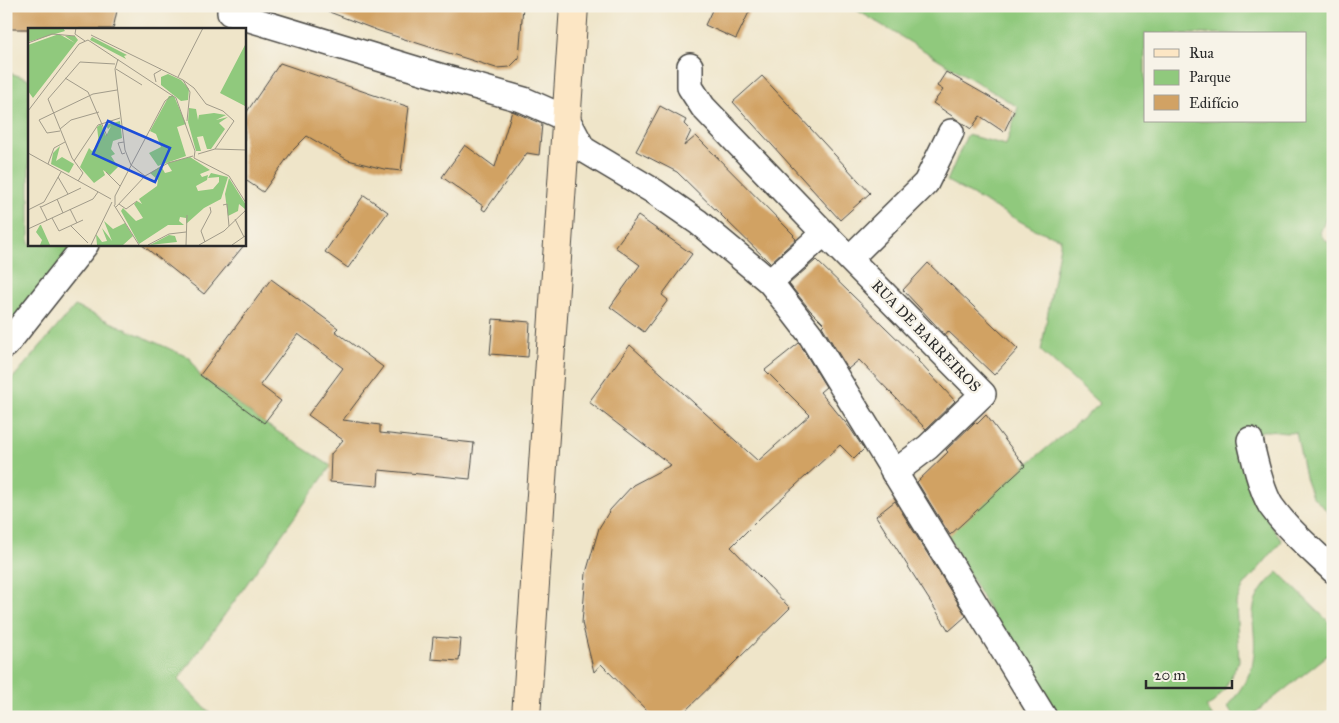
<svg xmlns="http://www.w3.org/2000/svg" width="1339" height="723" font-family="'IM FELL Great Primer',serif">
<rect width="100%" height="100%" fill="#f7f3e8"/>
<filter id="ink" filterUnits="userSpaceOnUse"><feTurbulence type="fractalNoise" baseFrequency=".02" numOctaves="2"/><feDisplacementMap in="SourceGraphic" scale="10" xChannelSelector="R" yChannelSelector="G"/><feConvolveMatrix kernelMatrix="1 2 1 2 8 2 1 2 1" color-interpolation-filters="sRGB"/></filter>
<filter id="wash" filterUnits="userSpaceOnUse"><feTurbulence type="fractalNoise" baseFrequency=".0096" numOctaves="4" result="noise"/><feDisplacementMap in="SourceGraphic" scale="20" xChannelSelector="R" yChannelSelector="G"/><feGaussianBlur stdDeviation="1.12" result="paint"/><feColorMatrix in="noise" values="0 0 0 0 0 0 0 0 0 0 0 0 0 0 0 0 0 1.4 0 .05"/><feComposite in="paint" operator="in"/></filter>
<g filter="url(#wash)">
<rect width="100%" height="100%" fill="#efe5c9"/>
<g fill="#90c97d" stroke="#5e7a54" fill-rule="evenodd">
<path d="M850,6H1333V202L1320,233L1323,238L1333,245V517L1312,496L1305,477L1296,432C1284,435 1275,430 1261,431L1247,455L1269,523L1282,541L1243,587L1236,603L1239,661L1224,690L1214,702L1206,707L1213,717H1049L948,536L1025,466L1100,404L1041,351L1061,239L1034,229L947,181L967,135L1006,145L1018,107ZM1145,34H1305V121H1145Z"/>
<path d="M6,72L29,79V244H77L15,324L6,317Z"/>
<path d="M75,306L190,358L200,376L264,423L331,466L178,680L214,717H6V386Z"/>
<path d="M1278,572L1333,626V651L1250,717H1235L1228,707C1237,694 1248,680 1252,666C1262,623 1236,609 1278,572Z"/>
</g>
<g id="blocks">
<g fill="#d1a264">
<path d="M6,6H118L113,29H6Z"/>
<path d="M320,6H523L519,58L510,67L496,68L379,31L319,8Z"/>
<path d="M714,6H752L736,39L705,25Z"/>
<path d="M280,63L409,107L401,171L384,169L348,160L307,136L293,150L263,192L244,179V116Z"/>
<path d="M946,72L1014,111L1004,132L980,116L971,129L933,103L943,90L937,86Z"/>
<path d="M762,76L870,193L840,220L733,102Z"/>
<path d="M660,106L686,120L684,124L691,131L684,146L696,136L794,235L793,236L796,239L770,263L677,172L636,151Z"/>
<path d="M512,111L542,124L539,155L527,153L485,211L482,209L483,206L442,177L465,145L495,167Z"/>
<path d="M364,195L388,212L348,268L325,252Z"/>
<path d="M638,216L692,254L662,295L668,300L644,332L610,307L640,265L615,247Z"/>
<path d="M141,244H245L204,294Z"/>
<path d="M816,260L919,360L918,361L955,401L926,429L859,360L848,369L822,326L824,324L810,310L789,284Z"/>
<path d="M928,263L1018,349L994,375L948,331L945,335L903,290Z"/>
<path d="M271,279L338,328L335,331L383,367L343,420L380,425V433L474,443L470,479L379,470L378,486L330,482L331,454L343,440L308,415L343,368L298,334L260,385L281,401L264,423L200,375Z"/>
<path d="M493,319L530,322L528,357L490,354Z"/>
<path d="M799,343L826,387L820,392L850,428L864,449L854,459L840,445L761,517L731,547L790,608L679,717H653L601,664L594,672L582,623L586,573L599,528L610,510L633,485L671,465L589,402L630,345L758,461L810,415L765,370Z"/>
<path d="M986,415L1025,466L950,535L917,482L948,452L946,450L975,422L977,424Z"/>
<path d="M895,501L966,616L949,631L876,516Z"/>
<path d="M433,637L461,639L459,661L431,659Z"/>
</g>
</g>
</g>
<g filter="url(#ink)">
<use href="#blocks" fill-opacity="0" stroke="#484743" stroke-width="1"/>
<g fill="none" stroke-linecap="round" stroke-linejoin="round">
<g stroke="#484743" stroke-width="28">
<g id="street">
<path d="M230,6V13L425,72L524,100L567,119L583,149L655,192L698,222L770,282L810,334L1044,717"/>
<path d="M690,66V87L703,107L824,233"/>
<path d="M850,258L926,183L951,132"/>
<path d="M770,282L824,233L983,394L928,447L894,473"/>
<path d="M6,345L86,244"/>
<path d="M1250,440C1254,458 1261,490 1271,506C1288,530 1312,550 1333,570"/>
</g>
</g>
<g stroke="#484743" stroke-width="30">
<path id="secondary" d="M526,717L574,6"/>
</g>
<use href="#street" stroke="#fff" stroke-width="25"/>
<use href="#secondary" stroke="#fce6c4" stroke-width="28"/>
</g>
</g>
<g text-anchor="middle" stroke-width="5" stroke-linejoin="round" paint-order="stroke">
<g font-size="15" fill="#2b2b2b" stroke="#f7f3e8">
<text transform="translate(926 336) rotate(46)" y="5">RUA DE BARREIROS</text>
</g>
</g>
<g transform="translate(28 28)">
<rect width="218" height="218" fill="#efe5c9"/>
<path d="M0,0H35L37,3L0,14ZM31,6L47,15L37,8H47L50,12L5,70L0,63V17ZM64,9L99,27L96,28L98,31L62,12ZM217,17V78L192,65ZM140,46L153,52L161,61L160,72L153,73L133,57V49ZM141,68H146L158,96L149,99L158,128L130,138L121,125L133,119L128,106L122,103ZM161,80L168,81L170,92L171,87L186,85L198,87L188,92L200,89L191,95L197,101L183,121H179L175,108L169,109L173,123H168L160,94ZM92,93L94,110L85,113L83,121L87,126L83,128L90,139L82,147L75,142L77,147L66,155L52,139L61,120L64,123L71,116L69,99L73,96L78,108L83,98L80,101L78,97ZM32,118L28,133L34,129L46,136L41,145L23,136L25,125ZM162,129L182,142L172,146L174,149L180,147L179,152L168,158L170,163L185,161L191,154V149L180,150L183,145L200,149L193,171L176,180L158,196V190L152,189L151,193L156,197H140L111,216L93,183L95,180L108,193L115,190L106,176L109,173L114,176L111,171L129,158L130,152L122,145L133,138L137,145L141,144L144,143L139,135ZM201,150L218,177L217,181L211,176L210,183L200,188L197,166ZM76,193L85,201L97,195L105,208L95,217H69L68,206L74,214L79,213L74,200L84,213ZM12,197H13L22,217H12L14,212L8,204ZM141,207L147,208L149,214L122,217Z" fill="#90c97d"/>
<path fill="none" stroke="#a19b8a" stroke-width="1" d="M48,0L47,6L57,13M63,7L155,52L162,64L159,93M60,12L148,70L167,123L166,130L201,148L218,175M0,15L24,6L47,8M88,41L114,57M150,49L175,0M37,50L60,64L79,108M155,52L166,60L178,76L195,83L206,93L187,121M128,54L126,46L133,42M0,83L51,16L60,12M32,101L43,92L71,84M32,103L19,105L11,92L65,66L89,62M96,114L90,115L94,126L97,125M0,125L83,171M170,126L187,121L218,122M46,133L70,97L92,90M20,136L26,120L37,114M78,144L92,158M117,148L140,135L165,128M30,149L40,166M50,153L55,145L44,130L20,71L52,34L87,36M29,171L35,185M91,176L98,181L109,173M86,177L111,217M87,177V168L137,73L145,67M195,177L199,176L201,198M12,178L19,192M13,179L53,160M88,179L117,148L103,137L97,122L87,41L90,31M42,181L49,195M0,182L16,174L33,144M24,190L31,203L55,192M207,191L216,209M43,198L60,215M0,201L65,171L70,164M177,214L173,203L183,184L182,179M63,217L84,174M120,217L141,206L158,204M158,217L159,187M171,217L196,203L218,182M204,217L217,208"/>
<path fill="#1d4ed8" fill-opacity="0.15" stroke="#1d4ed8" stroke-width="2.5" d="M80,93L142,120L127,154L65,126Z"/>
<rect width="218" height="218" fill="none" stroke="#2b2b2b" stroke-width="2.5"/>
</g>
<rect width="1339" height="723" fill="none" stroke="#f7f3e8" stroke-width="25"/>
<rect x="1144" y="32" width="162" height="90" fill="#f7f3e8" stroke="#a5a39c"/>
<rect x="1154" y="49" width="25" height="8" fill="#fce6c4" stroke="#a5a39c"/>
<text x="1189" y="58" font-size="15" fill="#2b2b2b">Rua</text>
<rect x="1154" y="70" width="25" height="15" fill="#90c97d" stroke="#a5a39c"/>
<text x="1189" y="82" font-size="15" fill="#2b2b2b">Parque</text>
<rect x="1154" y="95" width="25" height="15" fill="#d1a264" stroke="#a5a39c"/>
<text x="1189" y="108" font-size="15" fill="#2b2b2b">Edifício</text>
<path d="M1146 680v8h86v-8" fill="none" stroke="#2b2b2b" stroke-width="2.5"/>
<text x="1154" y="680" font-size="15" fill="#2b2b2b" stroke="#f7f3e8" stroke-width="4" paint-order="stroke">20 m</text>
</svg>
